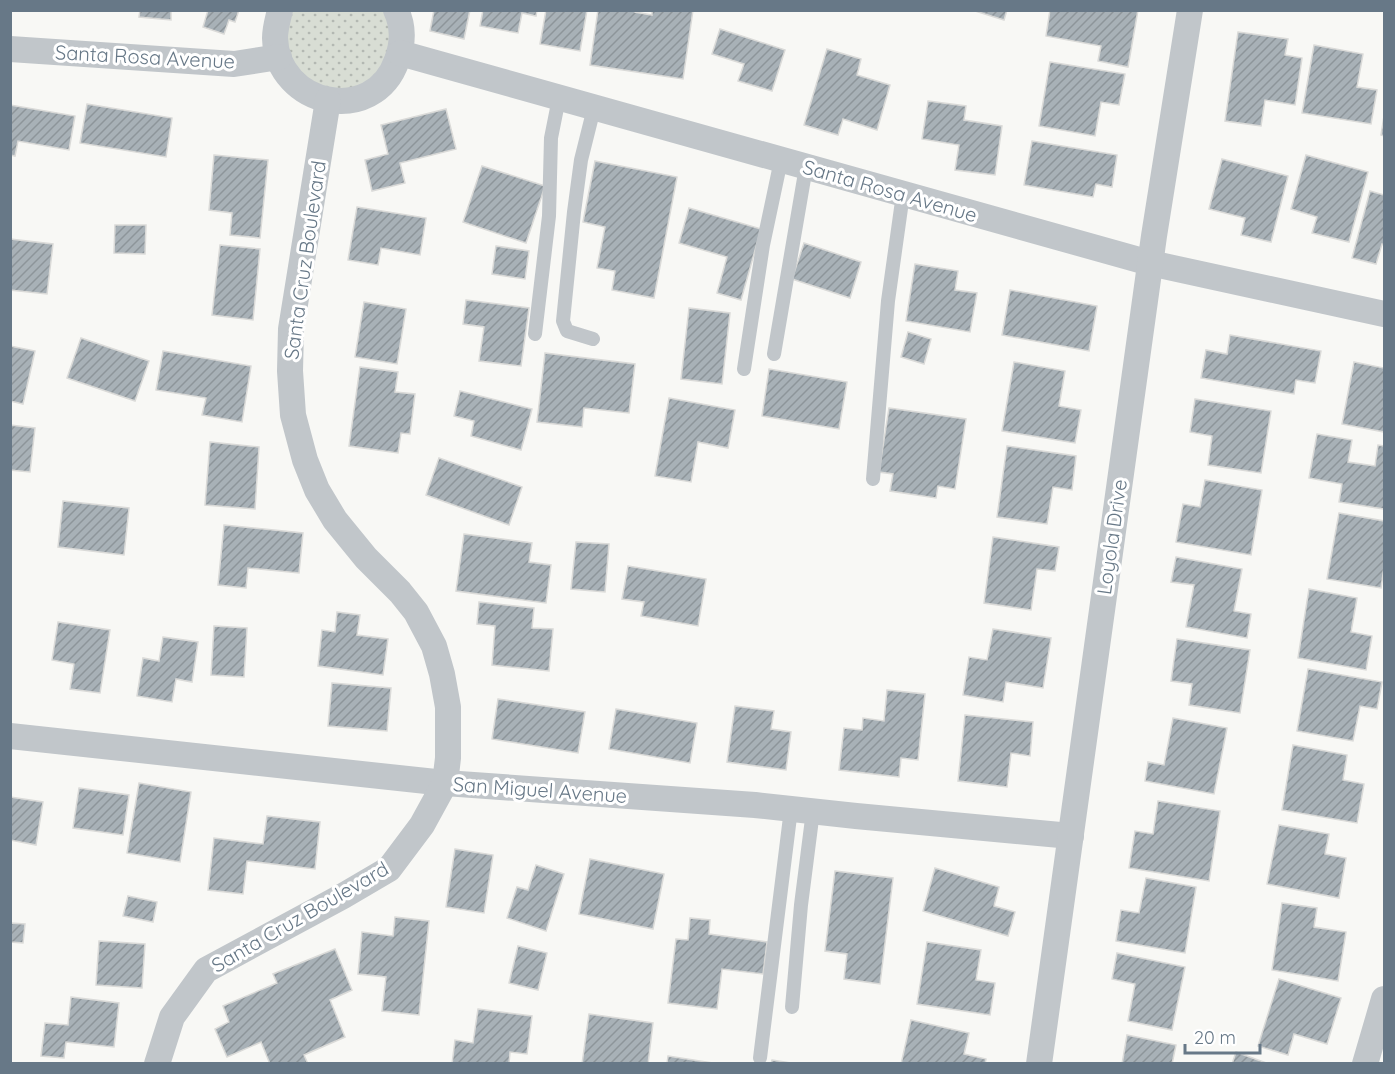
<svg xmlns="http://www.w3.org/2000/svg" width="1395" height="1074" font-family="Quicksand,sans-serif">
<defs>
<pattern id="park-dots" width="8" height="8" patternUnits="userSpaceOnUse" patternTransform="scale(1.5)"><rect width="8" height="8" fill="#d8ddd4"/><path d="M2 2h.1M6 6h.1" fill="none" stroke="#b3b8b2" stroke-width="1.8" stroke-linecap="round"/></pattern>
<pattern id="building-hatch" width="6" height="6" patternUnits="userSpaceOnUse" patternTransform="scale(1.5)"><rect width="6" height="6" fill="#a8b1b7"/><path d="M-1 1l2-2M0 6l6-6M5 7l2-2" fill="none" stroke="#8d959a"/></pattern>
</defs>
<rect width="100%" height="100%" fill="#f8f8f5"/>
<path fill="url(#park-dots)" d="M396,10L399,15L374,91L303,90L276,25L280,11Z"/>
<g fill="url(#building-hatch)" stroke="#dadad8" stroke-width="1.5">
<path d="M140,10H171V20L139,17Z"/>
<path d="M208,10H239L235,22L229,20L224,34L203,27Z"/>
<path d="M434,10H470L464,39L430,31Z"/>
<path d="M483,10H537L536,16L522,13L518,33L480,26Z"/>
<path d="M546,10H587L580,51L540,44Z"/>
<path d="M598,10H635V12L652,15V10H693L683,79L590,65Z"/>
<path d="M972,10H1007L1004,20Z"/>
<path d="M1050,10H1138L1128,67L1098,61L1101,46L1046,36Z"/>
<path d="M720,29L785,50L772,91L738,81L744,64L712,54Z"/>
<path d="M1238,32L1288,39L1285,55L1302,58L1295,105L1265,100L1261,126L1225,121Z"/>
<path d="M1314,45L1363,54L1357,87L1377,90L1371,124L1302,113Z"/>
<path d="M827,49L861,59L857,75L890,85L877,130L843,119L838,135L804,125Z"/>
<path d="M1050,62L1125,74L1119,105L1101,102L1095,136L1039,126Z"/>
<path d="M928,101L966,106L964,120L1002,126L995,175L955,170L959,145L922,139Z"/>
<path d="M87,104L172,118L166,157L80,143Z"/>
<path d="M10,105L75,116L69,150L18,141L15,156L10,155Z"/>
<path d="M446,109L456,149L400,163L405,183L372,191L365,160L388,154L381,125Z"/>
<path d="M1384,116V136L1381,135Z"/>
<path d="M1032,141L1117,155L1112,187L1096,184L1093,197L1024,185Z"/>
<path d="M214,155L268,160L260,238L230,235L232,213L209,210Z"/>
<path d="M1306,155L1368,172L1349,242L1312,233L1317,217L1291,209Z"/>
<path d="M1222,159L1288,176L1271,242L1241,235L1245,218L1209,209Z"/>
<path d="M595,161L677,177L654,298L612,290L615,271L597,268L605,227L583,222Z"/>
<path d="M482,166L545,186L526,243L463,222Z"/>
<path d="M1370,191L1384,195V245L1382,244L1376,264L1352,258Z"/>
<path d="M357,207L426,218L420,255L381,248L378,265L348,260Z"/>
<path d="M689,208L761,229L741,300L717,293L727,257L679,243Z"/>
<path d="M115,225H146L145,254L114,253Z"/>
<path d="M10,239L53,244L47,294L10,290Z"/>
<path d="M804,243L861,262L850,298L792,279Z"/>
<path d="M220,245L260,249L253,320L212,315Z"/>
<path d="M496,246L529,251L525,279L492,274Z"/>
<path d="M915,264L958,271L955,290L977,293L970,332L906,321Z"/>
<path d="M1010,290L1097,306L1089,351L1002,335Z"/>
<path d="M466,300L529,308L521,366L479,361L484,327L463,324Z"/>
<path d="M364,302L406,309L397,364L355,357Z"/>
<path d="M689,308L730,313L722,384L681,379Z"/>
<path d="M908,332L931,339L924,364L901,357Z"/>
<path d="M1230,335L1321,351L1315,383L1296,380L1294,394L1201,378L1206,350L1227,354Z"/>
<path d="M81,338L149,361L135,401L67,378Z"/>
<path d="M10,346L35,351L23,404L10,401Z"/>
<path d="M163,351L251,366L242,422L202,415L206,398L156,390Z"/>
<path d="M545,353L635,364L629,413L584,408L582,427L537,422Z"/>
<path d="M1014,362L1065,371L1059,406L1081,410L1075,443L1002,431Z"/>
<path d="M1354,362L1384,368V432L1342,424Z"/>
<path d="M360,367L398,372L395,392L415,394L410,434L401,433L398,453L349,446Z"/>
<path d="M769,369L847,382L839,429L762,416Z"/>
<path d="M460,391L532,409L521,450L471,436L474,421L454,416Z"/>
<path d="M669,398L735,410L728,448L698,442L691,482L655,476Z"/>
<path d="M1195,399L1271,411L1261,473L1208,465L1212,436L1190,432Z"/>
<path d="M889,408L966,419L955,489L938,486L936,498L890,491L893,474L879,472Z"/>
<path d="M10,425L35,428L30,472L10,470Z"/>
<path d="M1317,434L1352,440L1348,462L1375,466L1378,445L1384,446V509L1339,502L1342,484L1309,478Z"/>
<path d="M210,442L259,447L255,509L205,505Z"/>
<path d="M1007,446L1076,456L1072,490L1053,487L1047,524L997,517Z"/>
<path d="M439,458L522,487L509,525L426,495Z"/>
<path d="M1205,480L1262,490L1251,555L1176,542L1183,504L1200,507Z"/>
<path d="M63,501L129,508L124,555L58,547Z"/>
<path d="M1339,513L1384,521V567L1381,588L1327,579Z"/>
<path d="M224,525L303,533L299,573L248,568L246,588L218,585Z"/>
<path d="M464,534L532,543L529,562L551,565L546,603L456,591Z"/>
<path d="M993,537L1059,547L1055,571L1037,569L1031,610L984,603Z"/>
<path d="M576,542L609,544L605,592L571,589Z"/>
<path d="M1176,557L1242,569L1234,611L1251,614L1247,638L1186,627L1194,585L1171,582Z"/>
<path d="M628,566L706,579L698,626L641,616L644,602L622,599Z"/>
<path d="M1309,589L1357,598L1351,632L1372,636L1366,670L1298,658Z"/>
<path d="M479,602L534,608L532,628L553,629L549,671L492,665L495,626L477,624Z"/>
<path d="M337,612L360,615L357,635L388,639L383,675L318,666L322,630L335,632Z"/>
<path d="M58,622L110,630L100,693L70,689L74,664L52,660Z"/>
<path d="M214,626L247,628L244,677L211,675Z"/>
<path d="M993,629L1051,638L1043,688L1006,682L1003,702L963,695L969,657L987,660Z"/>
<path d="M163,637L198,642L192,682L176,679L172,702L137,696L143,658L159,661Z"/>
<path d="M1177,639L1250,650L1240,713L1189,705L1192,684L1171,681Z"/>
<path d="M1308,669L1382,682L1377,709L1360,706L1353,741L1297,731Z"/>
<path d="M332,683L391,688L387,731L328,726Z"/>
<path d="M887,690L925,694L918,760L901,758L899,777L839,770L844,728L862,730L863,718L884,721Z"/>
<path d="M498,699L585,712L578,753L492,739Z"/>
<path d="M735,706L774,711L771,729L791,732L786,770L727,762Z"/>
<path d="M616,709L697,723L690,763L609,749Z"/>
<path d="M965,715L1033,722L1030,756L1011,753L1007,787L958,781Z"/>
<path d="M1173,718L1227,728L1214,794L1145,781L1148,762L1164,765Z"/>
<path d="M1293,745L1347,755L1343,780L1364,784L1357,823L1282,810Z"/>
<path d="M139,783L191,792L180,862L127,853Z"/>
<path d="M79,788L129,795L123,835L73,828Z"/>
<path d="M10,797L43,802L36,845L10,840Z"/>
<path d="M1158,801L1220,811L1209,881L1129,868L1135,831L1153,834Z"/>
<path d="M267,816L320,822L315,869L247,861L243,894L208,890L214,838L263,844Z"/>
<path d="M1279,825L1329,834L1325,854L1346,858L1339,898L1267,884Z"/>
<path d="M455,849L493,855L484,913L446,907Z"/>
<path d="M590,859L664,874L653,929L579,914Z"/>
<path d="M536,865L564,874L546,931L507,918L517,887L528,890Z"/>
<path d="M935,868L999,887L994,906L1015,912L1008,936L923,911Z"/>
<path d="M835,871L893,878L880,984L844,979L847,954L825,951Z"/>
<path d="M1146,878L1196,887L1185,953L1116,941L1121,910L1139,913Z"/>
<path d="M128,896L157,902L153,922L123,916Z"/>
<path d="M1282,903L1317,908L1314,927L1346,932L1338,981L1272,970Z"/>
<path d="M395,917L429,921L419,1015L382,1011L386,977L358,974L362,932L393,936Z"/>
<path d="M690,918L710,920L709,934L767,942L763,974L722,969L717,1009L668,1003L676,939L688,940Z"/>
<path d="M10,923L25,924L23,943L10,942Z"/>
<path d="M99,941L145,944L142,988L96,985Z"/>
<path d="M927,942L981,950L976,980L995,983L990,1015L917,1004Z"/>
<path d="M518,946L547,953L538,990L509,983Z"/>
<path d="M335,949L352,990L330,1000L345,1037L304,1055L308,1064H270L261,1042L227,1057L215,1029L229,1022L223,1006L277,983L273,974Z"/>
<path d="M1117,953L1185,967L1172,1030L1128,1021L1135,984L1112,979Z"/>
<path d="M1279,979L1341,998L1327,1044L1294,1034L1288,1055L1258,1046Z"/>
<path d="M71,997L119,1003L114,1047L66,1042L64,1058L41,1056L45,1023L68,1025Z"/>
<path d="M478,1009L532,1016L527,1054L510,1052L509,1064H452L455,1040L473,1043Z"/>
<path d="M589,1014L653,1023L648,1064H582Z"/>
<path d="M911,1020L969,1033L964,1054L986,1059L985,1064H901Z"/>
<path d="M1127,1035L1176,1045L1172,1064H1122Z"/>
<path d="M1236,1052L1269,1064H1232Z"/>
<path d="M668,1056L719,1064H667Z"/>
<path d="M772,1060L797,1064H771Z"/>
</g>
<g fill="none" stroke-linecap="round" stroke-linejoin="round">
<g stroke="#c1c6ca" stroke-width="14">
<path d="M535,334L549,216L551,138L559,98"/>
<path d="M593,339L567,331L563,321L574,212L581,160L594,108"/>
<path d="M774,354L806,167"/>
<path d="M744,369L763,245L781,160"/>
<path d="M873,479L888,301L903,194"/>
<path d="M792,1007L801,905L813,811"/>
<path d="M760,1058L791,809"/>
</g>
<g stroke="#c1c6ca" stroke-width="26">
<path d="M280,10C278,19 275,28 275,38C277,106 374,127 397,60C403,44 404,27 396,10"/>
<path d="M10,49L234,64L279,57"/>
<path d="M400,53L1150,263L1384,314"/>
<path d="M10,736L445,783L755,805L856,816L1071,836"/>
<path d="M157,1064L172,1017L206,970L343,896L389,869L422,825L445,783L448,758V707L442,674L434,646L416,612L400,592L366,558L335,520L317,490L305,460L293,415L290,371L291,329L328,100"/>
<path d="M1039,1064L1154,236L1190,10"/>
<path d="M1365,1064L1384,999"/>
</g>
</g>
<g text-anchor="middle" stroke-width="6" stroke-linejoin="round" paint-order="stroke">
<g font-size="20" fill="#677887" stroke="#fff">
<text transform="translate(145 57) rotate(3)" y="7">Santa Rosa Avenue</text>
<text transform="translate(890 191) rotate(16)" y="7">Santa Rosa Avenue</text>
<text transform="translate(305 260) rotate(-82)" y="7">Santa Cruz Boulevard</text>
<text transform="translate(1112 537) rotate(-82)" y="7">Loyola Drive</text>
<text transform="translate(540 790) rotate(4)" y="7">San Miguel Avenue</text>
<text transform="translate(300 917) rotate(-30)" y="7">Santa Cruz Boulevard</text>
</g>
</g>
<rect width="1395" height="1074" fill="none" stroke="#677887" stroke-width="24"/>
<path d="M1185 1044v9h75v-9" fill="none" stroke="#677887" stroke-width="3"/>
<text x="1194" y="1044" font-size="18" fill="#677887" stroke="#ffffff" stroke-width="4.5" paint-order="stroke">20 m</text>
</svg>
